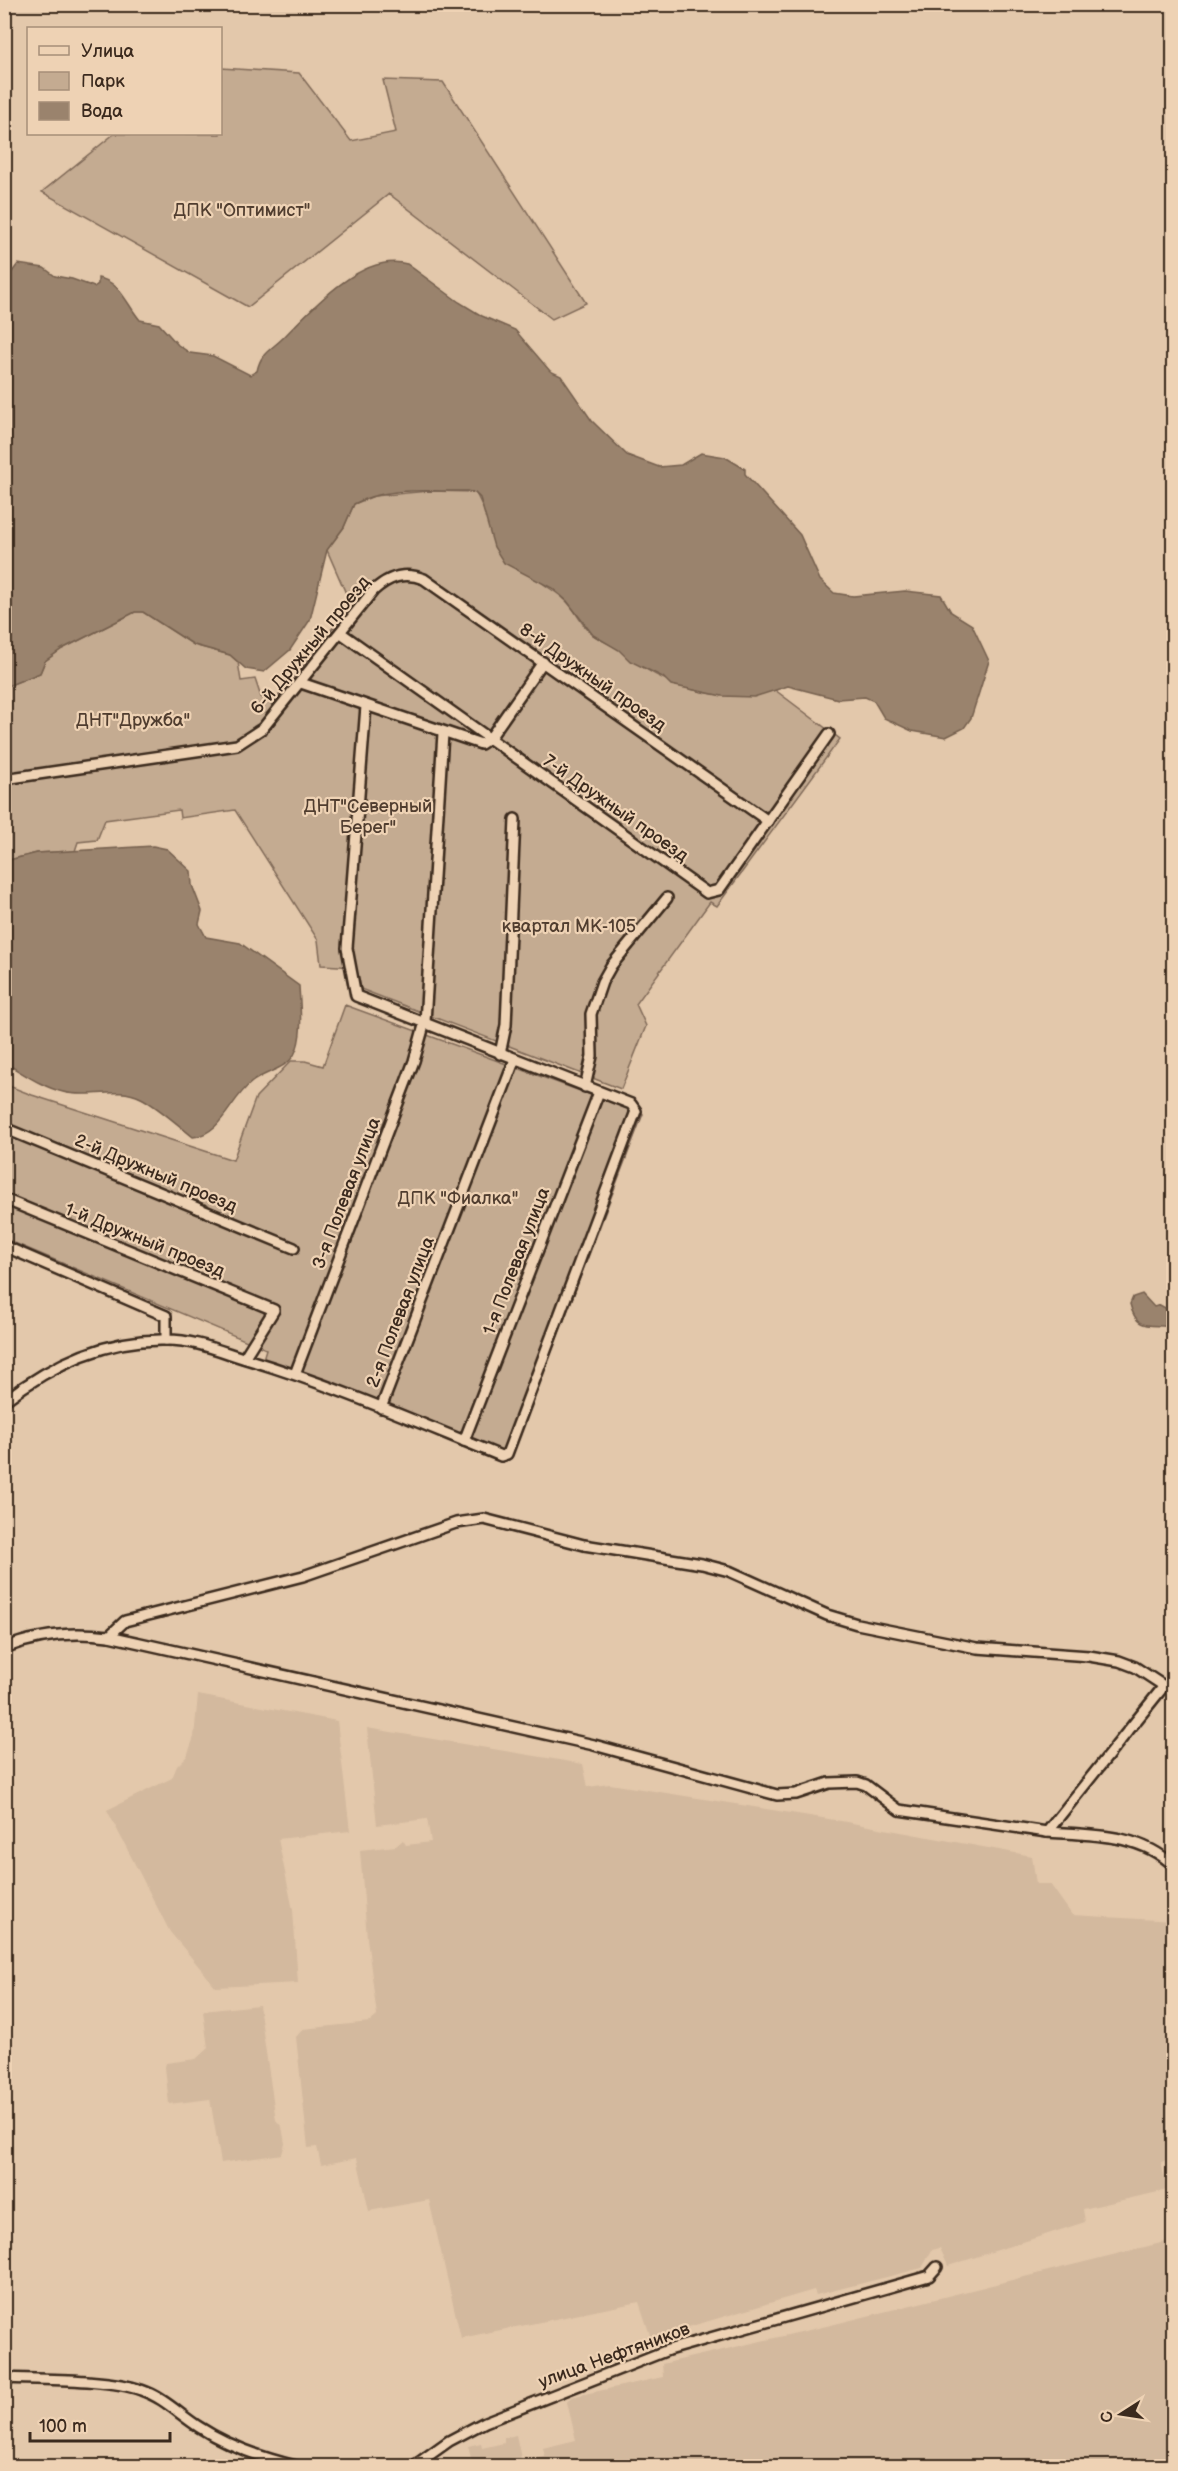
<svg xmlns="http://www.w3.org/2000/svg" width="1178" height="2471" font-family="'Balsamiq Sans',sans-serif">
<rect width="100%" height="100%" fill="#e3c8ab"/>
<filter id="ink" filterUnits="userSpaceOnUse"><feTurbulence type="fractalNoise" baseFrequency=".0167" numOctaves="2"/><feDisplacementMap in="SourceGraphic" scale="12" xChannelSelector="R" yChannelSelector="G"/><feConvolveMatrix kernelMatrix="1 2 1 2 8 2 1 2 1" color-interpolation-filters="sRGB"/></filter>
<g filter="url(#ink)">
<g fill="#d3b99e">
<path d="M198,1695L337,1721L350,1831L278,1839L293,1910L298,1983L216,1987L170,1932L107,1810L172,1778L177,1766L187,1756L194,1737Z"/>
<path d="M367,1728L583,1764L588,1787L610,1784L841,1821L1032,1856L1036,1884H1050L1072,1915L1173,1921V2159L1161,2162L1167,2190L1083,2209L1085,2222L948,2266L940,2248L932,2250L922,2268L816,2295L814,2290L651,2338L639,2302L461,2338L429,2200L369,2211L357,2158L321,2165L317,2147L308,2148L296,2037L303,2029L370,2022L377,2016L367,1938L360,1850L396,1846L403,1840L406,1845L431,1842L427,1819L377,1825Z"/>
<path d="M259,2005L276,2120L282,2127L285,2144L282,2154L221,2163L210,2099L169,2104L165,2067L166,2063L196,2059L208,2048L203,2011Z"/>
<path d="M1173,2240V2466H473L468,2446L481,2443L482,2448L504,2443V2438L516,2435L522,2463L545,2457L543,2448L576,2440L567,2402L571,2397L663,2377L662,2364L831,2325Z"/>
</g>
<g fill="#c4ab91" stroke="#806a58" stroke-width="1.5">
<path d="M221,68L299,73L351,141L396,132L383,80L443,82L586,303L552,319L389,194L248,307L42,192L114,134H220Z"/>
<path d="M429,491L475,492C479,498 480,502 483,508C495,528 522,563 539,580C546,587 557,592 564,599C576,609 580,624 592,634C600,641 612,644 620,650C661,686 721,706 775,690L840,739L717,906L710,902L636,1004L646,1026L621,1089L358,988L356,967L321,965L318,940L235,810L180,818L179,810L105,820L97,840L78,842L75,851L37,853L5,861V687L40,673L45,661L62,649L135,612H143L194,645L230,655L238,662L241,681L255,679L261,697L272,704L351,605L327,550L344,527L354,504L374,496Z"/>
<path d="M345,1005L643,1114L511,1458L502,1462L297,1378L293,1371L263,1359L266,1349L5,1239L4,1084L32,1095L233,1160L256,1097L291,1061H305L323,1066Z"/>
</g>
<g fill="#9a836d" stroke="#745f4d" stroke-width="1.5">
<path d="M5,260L8,262L7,268L12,272L18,264L44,268L55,276L72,279L94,287L98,284V278C120,281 127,305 140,320L159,324L178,345L190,353L213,356L250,375L257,371C261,352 271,350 284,337C312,308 362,252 407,264L459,302L482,316L515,330L550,371L561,376L592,421L627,455L659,467L681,465L701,453L725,457L745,469V474L800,535L820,580L834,593L853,596L905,591L941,595L951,612L972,625L989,661L971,718L964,728L946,737L912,731L884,718L874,701L865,697L838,699L788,686L754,697L722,696L671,685L663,677L630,661L619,650L593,635L567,601L552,588L504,563L494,547L480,498L475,493L467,491C431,492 387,486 354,504L344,527L327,550L310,620L290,650L264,672L246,669L230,655L194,645L143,612H135L62,649L45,661L40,673L5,687Z"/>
<path d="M153,846L167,849L191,871L192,885L202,911L199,924L206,937L240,943L299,986C300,1006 304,1037 294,1055C286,1069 264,1072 252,1082C230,1099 222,1134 193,1137C178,1125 157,1106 141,1098C118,1086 87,1099 63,1092C42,1087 23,1073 5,1063V861L37,853Z"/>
<path d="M1142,1294L1154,1307L1160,1305L1167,1309H1173V1327C1151,1323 1137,1333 1130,1304L1133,1297Z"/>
</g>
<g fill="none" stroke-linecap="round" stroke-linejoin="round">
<g stroke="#3b2a1e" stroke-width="14">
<g id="minor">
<path d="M341,633L707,893L719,890L829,734"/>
<path d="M301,683L481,744L490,738L543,662"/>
<path d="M4,779L237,745L263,728L373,591C388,577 404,571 424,579L768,821"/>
<path d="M500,1054L506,1025L515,819"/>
<path d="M585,1087L592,1056L591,1014L602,982L611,966L667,898"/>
<path d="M4,1128L294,1248"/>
<path d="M4,1199L274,1310L244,1358"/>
<path d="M4,1246L166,1316V1340"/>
<path d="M295,1374L414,1061L425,1022L443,733"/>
<path d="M4,1401C52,1364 106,1338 167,1340C195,1340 220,1351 246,1359C333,1385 417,1422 501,1456L507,1454L636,1111L631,1104L356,996L347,948L366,706"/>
<path d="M381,1408L515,1059"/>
<path d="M464,1441L599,1092"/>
<path d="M109,1636L125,1621L303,1576L456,1523L484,1519L584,1545L702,1564L729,1571L827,1615L857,1624L977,1648L1089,1656L1119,1661L1135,1667L1164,1686L1174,1688"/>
<path d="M4,1648C39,1634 72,1631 109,1636L594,1745L777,1795L796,1794L829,1783L857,1782L866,1785L899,1810L1047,1832L1164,1686"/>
<path d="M1047,1832C1091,1835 1140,1833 1174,1866"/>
<path d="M4,2378C42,2380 108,2378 141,2390C163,2397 180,2415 199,2427C228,2446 263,2458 296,2466"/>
<path d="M414,2466L449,2441L485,2422L668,2350L929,2276L937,2267"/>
</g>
</g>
<use href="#minor" stroke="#eed2b4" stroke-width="9"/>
</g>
</g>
<g text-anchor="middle" stroke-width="4.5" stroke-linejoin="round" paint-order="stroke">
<g font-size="18" fill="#503d2f" stroke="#eed2b4">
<text x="242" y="216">ДПК "Оптимист"</text>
<text x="133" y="726">ДНТ"Дружба"</text>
<text x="368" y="812">ДНТ"Северный<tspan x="368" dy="21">Берег"</tspan></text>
<text x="569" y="932">квартал МК-105</text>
<text x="458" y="1204">ДПК "Фиалка"</text>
</g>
<g font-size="18" fill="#3b2a1e" stroke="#eed2b4">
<text transform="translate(310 645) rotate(-50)" y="6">6-й Дружный проезд</text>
<text transform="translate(593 677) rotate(35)" y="6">8-й Дружный проезд</text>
<text transform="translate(616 808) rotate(35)" y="6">7-й Дружный проезд</text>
<text transform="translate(156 1173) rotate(23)" y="6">2-й Дружный проезд</text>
<text transform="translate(346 1193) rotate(-69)" y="6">3-я Полевая улица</text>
<text transform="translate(145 1240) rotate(22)" y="6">1-й Дружный проезд</text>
<text transform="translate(516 1261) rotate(-69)" y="6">1-я Полевая улица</text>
<text transform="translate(400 1312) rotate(-69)" y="6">2-я Полевая улица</text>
<text transform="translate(614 2355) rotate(-20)" y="6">улица Нефтяников</text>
</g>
</g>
<rect width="1178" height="2471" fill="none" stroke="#eed2b4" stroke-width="24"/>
<rect x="12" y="12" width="1154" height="2447" fill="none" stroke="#3b2a1e" stroke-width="2" filter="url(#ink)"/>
<rect x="27" y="27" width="195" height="108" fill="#eed2b4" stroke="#a68f78" stroke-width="1.5"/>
<rect x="39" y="46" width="30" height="9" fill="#eed2b4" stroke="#a68f78" stroke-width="1.5"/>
<text x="81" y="57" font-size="18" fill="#3b2a1e">Улица</text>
<rect x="39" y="72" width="30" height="18" fill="#c4ab91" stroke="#a68f78" stroke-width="1.5"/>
<text x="81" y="87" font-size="18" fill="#3b2a1e">Парк</text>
<rect x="39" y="102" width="30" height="18" fill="#9a836d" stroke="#a68f78" stroke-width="1.5"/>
<text x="81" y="117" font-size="18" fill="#3b2a1e">Вода</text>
<g transform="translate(1121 2414) rotate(258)" stroke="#eed2b4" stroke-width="4.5" paint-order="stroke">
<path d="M0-4.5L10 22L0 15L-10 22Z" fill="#3b2a1e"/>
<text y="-9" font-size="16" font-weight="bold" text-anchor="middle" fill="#3b2a1e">С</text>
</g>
<path d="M30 2432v9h140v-9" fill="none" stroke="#3b2a1e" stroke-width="3"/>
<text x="39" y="2432" font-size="18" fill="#3b2a1e" stroke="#eed2b4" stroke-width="4.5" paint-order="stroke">100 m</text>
</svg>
